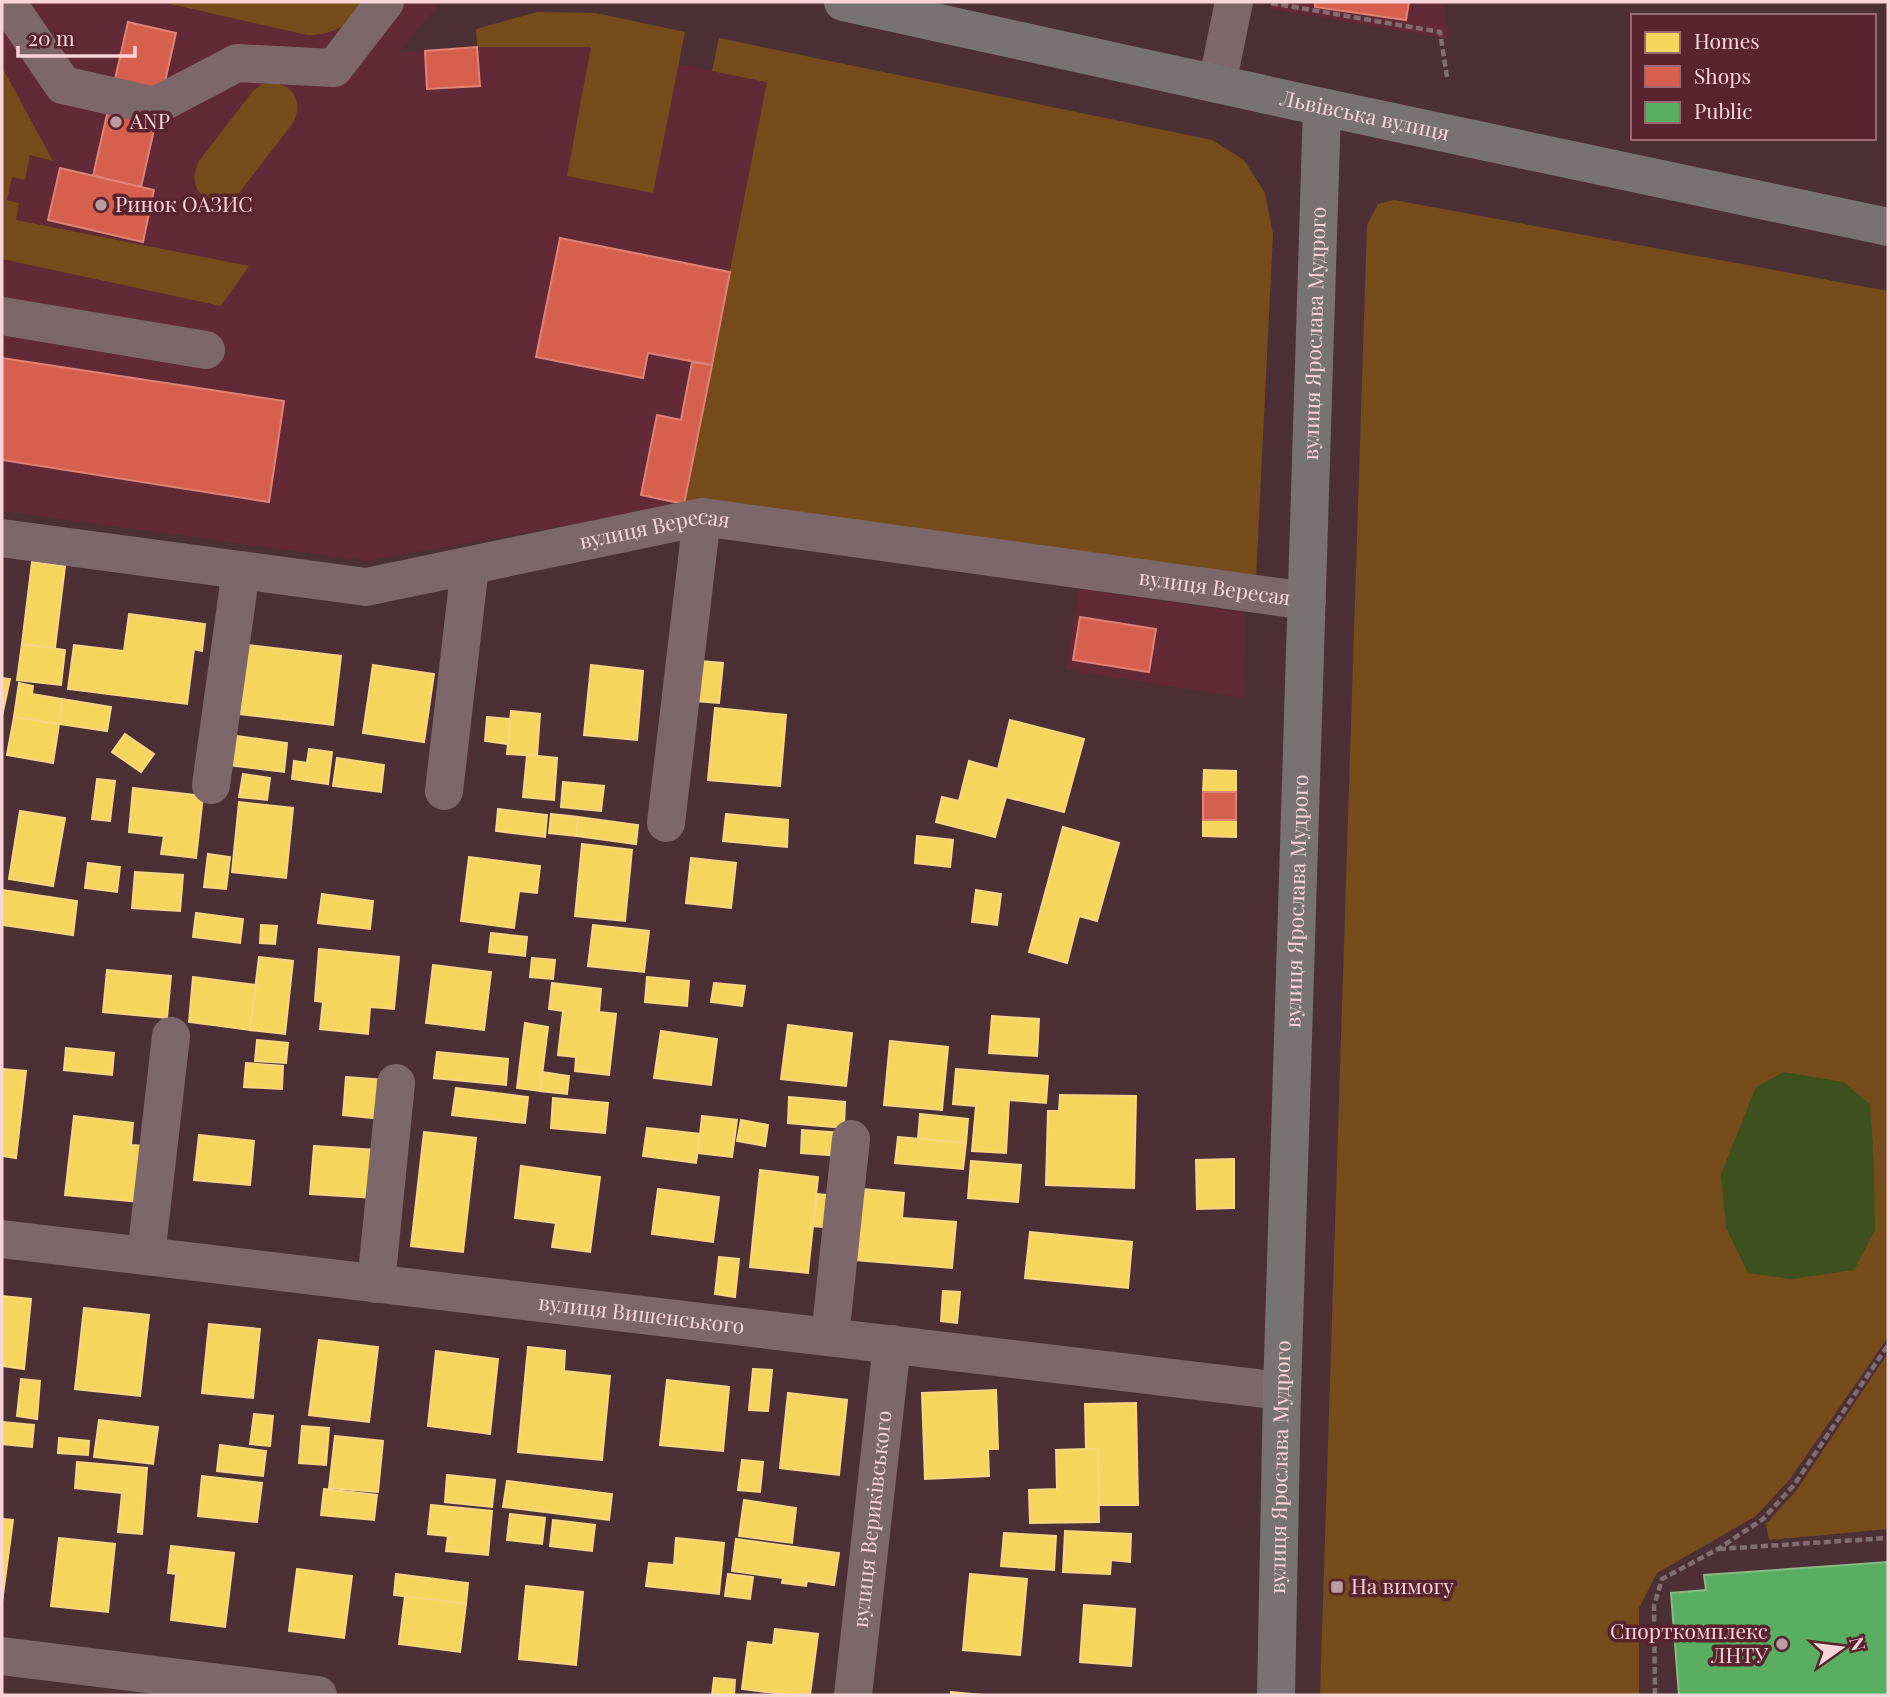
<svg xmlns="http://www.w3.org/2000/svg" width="1890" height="1697" font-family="'Playfair Display',serif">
<rect width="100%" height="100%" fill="#4c3036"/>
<g fill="#622936">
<path d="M2,2H441L399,52L425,51L428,89L480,86L477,47H592L767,81L684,504L367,561L2,511Z"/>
<path d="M1272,2H1444L1448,39L1270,9Z"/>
<path d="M1079,589L1246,613L1244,698L1066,670Z"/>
</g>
<g fill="#764d1a">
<path d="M162,2H361C353,25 330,36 307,35Z"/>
<path d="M537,12L596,13L685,32L653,193L567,176L591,47H477L476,29Z"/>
<path d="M719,38L1212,140L1244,160L1265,193L1273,234L1256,578L684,504L767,82L712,71Z"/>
<path d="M2,67L53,161L30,155L25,180L12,177L7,200L19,203L16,220L249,266L221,306L2,259Z"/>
<path d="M273,82C295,86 303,103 293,123L239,193C213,214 183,192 199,161L253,91L262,84Z"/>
<path d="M1394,200L1888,291V1337L1790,1479L1756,1516L1657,1573L1639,1608V1695H1320L1367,225L1378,204Z"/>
<path d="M1888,1353V1529L1769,1540L1766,1524L1796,1491Z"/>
</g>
<path fill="#3d511d" d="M1784,1072L1843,1082L1870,1104L1874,1164L1875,1230L1854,1270L1791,1279L1748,1273L1726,1228L1721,1174L1756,1087Z"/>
<g fill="#f6d55c" stroke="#f7d582" stroke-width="2">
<path d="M32,562L65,566L55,648L22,644Z"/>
<path d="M129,614L205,624L202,651L194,649L187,704L68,689L74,645L124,651Z"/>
<path d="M22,644L65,650L61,685L17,680Z"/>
<path d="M248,645L341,656L333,725L240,714Z"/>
<path d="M699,661L723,663L719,703L695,701Z"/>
<path d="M373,665L434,674L424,742L363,733Z"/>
<path d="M591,665L643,671L637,740L584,735Z"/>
<path d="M2,678L10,679L2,716Z"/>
<path d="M19,683L33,686L32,694L62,699L59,724L14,717Z"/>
<path d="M62,699L111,707L107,731L59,724Z"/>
<path d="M715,708L786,715L780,786L708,780Z"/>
<path d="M511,711L540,714L537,756L507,754Z"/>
<path d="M14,717L59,724L53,763L7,755Z"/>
<path d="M487,717L510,719L508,744L485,741Z"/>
<path d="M1010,720L1084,739L1064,812L1006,797L995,837L936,822L942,797L959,801L969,761L998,769Z"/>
<path d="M125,734L154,754L141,772L112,752Z"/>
<path d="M230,735L287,743L284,772L227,765Z"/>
<path d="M309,749L332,752L328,784L292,779L294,761L307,763Z"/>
<path d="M527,755L557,758L554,800L523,797Z"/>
<path d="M337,758L384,765L381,792L333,786Z"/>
<path d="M1204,770L1236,771V792H1203Z"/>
<path d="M243,774L270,778L267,800L239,797Z"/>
<path d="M97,779L115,781L110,821L92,819Z"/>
<path d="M563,782L604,786L601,811L561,807Z"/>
<path d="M133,788L203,796L196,858L161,854L164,836L129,832Z"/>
<path d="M239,802L293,808L286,878L232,872Z"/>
<path d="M498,809L547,815L545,837L496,831Z"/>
<path d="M20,811L65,818L53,886L9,879Z"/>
<path d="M551,814L578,817L576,836L549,833Z"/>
<path d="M726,814L788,820L787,847L723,841Z"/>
<path d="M578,817L638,825L636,844L576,836Z"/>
<path d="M1203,820H1236V837L1203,836Z"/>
<path d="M1063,827L1119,843L1097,921L1079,916L1067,963L1029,952Z"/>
<path d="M917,836L953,840L950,867L915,863Z"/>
<path d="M582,844L632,850L625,921L575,916Z"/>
<path d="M208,854L230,857L226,889L204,887Z"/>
<path d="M469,857L540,866L537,893L519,891L514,928L461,921Z"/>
<path d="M691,858L736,863L731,908L686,903Z"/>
<path d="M88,863L120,867L117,892L85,888Z"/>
<path d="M135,872L183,875L180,911L132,908Z"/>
<path d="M2,890L77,901L73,935L2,925Z"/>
<path d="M976,890L1001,894L997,925L972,922Z"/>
<path d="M322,894L373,901L370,929L318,923Z"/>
<path d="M196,913L243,919L240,943L193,937Z"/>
<path d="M261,925L277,926L275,944L260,943Z"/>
<path d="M593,925L649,931L644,972L588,966Z"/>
<path d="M491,933L527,937L525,956L489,952Z"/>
<path d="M319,949L399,957L394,1009L370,1007L368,1034L320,1029L323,1002L315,1001Z"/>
<path d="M259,957L293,961L285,1034L250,1030Z"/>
<path d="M532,958L555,960L553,979L530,977Z"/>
<path d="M433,965L491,972L484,1030L426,1023Z"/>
<path d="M107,970L171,976L167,1018L103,1012Z"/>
<path d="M193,977L256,985L250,1030L189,1022Z"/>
<path d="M647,977L689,981L687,1006L645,1002Z"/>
<path d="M552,983L601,989L599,1012L616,1014L609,1075L575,1071L576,1057L558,1055L563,1011L549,1009Z"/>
<path d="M714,983L745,986L742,1006L711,1002Z"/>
<path d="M992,1016L1039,1019L1037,1056L989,1053Z"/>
<path d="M525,1023L548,1027L540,1091L517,1088Z"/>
<path d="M788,1025L852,1033L846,1086L781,1079Z"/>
<path d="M661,1031L717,1039L711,1085L654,1078Z"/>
<path d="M257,1040L288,1043L286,1063L255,1061Z"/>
<path d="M890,1041L948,1047L942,1110L884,1105Z"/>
<path d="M66,1048L114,1053L112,1075L64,1070Z"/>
<path d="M437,1052L508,1059L506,1085L434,1078Z"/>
<path d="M246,1063L283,1066L282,1089L244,1087Z"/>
<path d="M2,1069L26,1071L16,1158L2,1156Z"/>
<path d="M956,1069L1048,1076L1046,1103L1009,1100L1006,1153L972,1151L976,1106L953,1104Z"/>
<path d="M542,1072L569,1076L567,1094L540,1091Z"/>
<path d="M346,1077L385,1080L382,1119L343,1115Z"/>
<path d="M456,1088L528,1097L525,1123L452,1115Z"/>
<path d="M1060,1095L1136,1096L1134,1188L1046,1185L1048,1111H1059Z"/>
<path d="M789,1097L845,1102L844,1128L788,1123Z"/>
<path d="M553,1098L608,1103L605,1133L551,1128Z"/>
<path d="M920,1114L968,1119L966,1143L918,1139Z"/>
<path d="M74,1116L133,1123L131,1145L146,1146L140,1202L65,1195Z"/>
<path d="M702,1116L737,1120L732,1157L698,1153Z"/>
<path d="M741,1120L768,1125L765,1146L737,1141Z"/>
<path d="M647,1128L700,1134L696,1163L643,1156Z"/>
<path d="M802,1130L842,1133L841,1156L801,1153Z"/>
<path d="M424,1132L476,1138L463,1252L411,1246Z"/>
<path d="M199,1135L254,1141L250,1185L194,1180Z"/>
<path d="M898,1137L966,1143L963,1169L895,1163Z"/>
<path d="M314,1146L378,1150L375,1198L310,1194Z"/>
<path d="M1234,1159V1208L1197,1209L1196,1160Z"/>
<path d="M971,1161L1021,1165L1018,1202L968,1198Z"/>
<path d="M521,1166L600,1177L590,1252L552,1247L556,1223L515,1218Z"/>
<path d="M760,1170L818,1177L808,1273L750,1267Z"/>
<path d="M658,1189L719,1197L713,1242L652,1234Z"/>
<path d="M862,1189L904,1193L902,1218L956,1222L952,1268L855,1260Z"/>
<path d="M817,1194L836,1196L833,1228L813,1226Z"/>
<path d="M1030,1232L1132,1242L1128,1288L1025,1278Z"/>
<path d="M719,1257L739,1259L735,1297L715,1294Z"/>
<path d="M943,1291L960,1292L957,1323L941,1321Z"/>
<path d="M2,1296L31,1299L24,1369L2,1366Z"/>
<path d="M84,1308L149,1315L140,1396L75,1389Z"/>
<path d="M209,1324L260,1329L253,1398L202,1393Z"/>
<path d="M319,1340L378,1347L369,1422L309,1415Z"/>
<path d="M528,1347L565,1351L564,1371L610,1376L602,1460L518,1452Z"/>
<path d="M436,1351L498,1359L490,1434L428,1426Z"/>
<path d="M753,1369L772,1370L768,1411L749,1410Z"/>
<path d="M21,1379L40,1381L37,1419L17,1416Z"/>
<path d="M667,1380L729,1387L723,1451L660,1445Z"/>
<path d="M996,1390L998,1449H988L989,1476L925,1479L922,1393Z"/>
<path d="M788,1393L847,1400L839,1475L780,1468Z"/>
<path d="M1136,1403L1138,1505H1099L1098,1449H1086L1085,1404Z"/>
<path d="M254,1414L273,1416L270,1446L250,1444Z"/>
<path d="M99,1420L158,1427L153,1464L94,1457Z"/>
<path d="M2,1422L34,1425L32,1447L2,1444Z"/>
<path d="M302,1426L329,1428L326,1465L299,1463Z"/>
<path d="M335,1436L383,1441L378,1492L329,1488Z"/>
<path d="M59,1438L89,1441L88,1455L58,1453Z"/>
<path d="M220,1445L266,1451L263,1476L217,1471Z"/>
<path d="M1086,1449H1098L1099,1522L1030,1523L1029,1490L1057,1489L1056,1450Z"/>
<path d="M742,1460L763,1462L760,1492L738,1490Z"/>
<path d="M77,1462L147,1468L142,1534L118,1532L122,1493L75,1488Z"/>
<path d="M447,1475L495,1480L492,1507L445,1502Z"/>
<path d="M202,1476L262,1483L257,1522L198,1516Z"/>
<path d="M507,1481L612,1494L609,1520L503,1507Z"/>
<path d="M324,1489L377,1495L374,1520L321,1515Z"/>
<path d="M744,1500L796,1508L792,1543L739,1536Z"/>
<path d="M431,1505L492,1511L488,1555L446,1551L448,1536L428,1534Z"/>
<path d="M510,1514L545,1518L542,1544L507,1540Z"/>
<path d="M2,1519L13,1520L2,1602Z"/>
<path d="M553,1520L595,1525L592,1551L550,1546Z"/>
<path d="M1065,1531L1131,1534L1130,1562L1111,1560L1110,1574L1063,1572Z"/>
<path d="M1004,1533L1056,1536L1054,1570L1001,1566Z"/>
<path d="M59,1538L115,1544L108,1612L51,1606Z"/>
<path d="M676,1538L724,1543L719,1594L646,1586L649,1563L674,1565Z"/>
<path d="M736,1539L839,1553L834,1585L807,1581L806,1586L782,1583L783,1578L732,1571Z"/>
<path d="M171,1546L234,1553L225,1627L171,1620L176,1574L168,1573Z"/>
<path d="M297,1569L352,1576L344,1638L289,1631Z"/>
<path d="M396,1574L468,1583L466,1604L394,1595Z"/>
<path d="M728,1574L753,1577L750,1599L725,1596Z"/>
<path d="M970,1574L1027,1579L1020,1655L963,1650Z"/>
<path d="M526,1586L583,1592L576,1665L519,1659Z"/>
<path d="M405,1596L466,1604L460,1652L399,1644Z"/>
<path d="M1084,1605L1135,1609L1131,1666L1080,1662Z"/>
<path d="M775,1629L818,1634L810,1695H792L742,1689L748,1642L773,1645Z"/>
<path d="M714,1678L735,1680L734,1695H712Z"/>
<path d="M951,1692L983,1695H951Z"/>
</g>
<g fill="#d6604d" stroke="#e08377" stroke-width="2">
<path d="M1315,2H1409L1406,20L1315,7Z"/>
<path d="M128,22L176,33L141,187L93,176Z"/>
<path d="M477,47L480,86L427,89L425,51Z"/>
<path d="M60,168L154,190L143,242L48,220Z"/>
<path d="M560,238L730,272L712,365L648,353L643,378L536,357Z"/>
<path d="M2,358L284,401L269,502L2,460Z"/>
<path d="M692,362L712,365L684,504L641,495L657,415L681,420Z"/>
<path d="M1080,617L1156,629L1149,672L1073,660Z"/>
<rect x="1203" y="792" width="33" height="28"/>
</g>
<path fill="#5aae61" stroke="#8aba85" stroke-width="2" d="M1888,1562V1695H1679L1671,1593L1706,1590L1704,1575Z"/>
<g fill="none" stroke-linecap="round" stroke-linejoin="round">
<g stroke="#826e72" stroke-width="4.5" stroke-dasharray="7 3.5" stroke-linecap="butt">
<path d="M1271,3L1440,32L1447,77"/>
<path d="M1719,1549L1888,1538"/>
<path d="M1655,1695L1654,1606L1662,1579L1718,1549L1763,1519L1794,1485L1888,1345"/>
</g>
<g stroke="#7d676b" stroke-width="38">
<path d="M2,8L17,17L63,85L155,106L237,63L334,68L385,2"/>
<path d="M1217,84L1234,2"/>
<path d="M2,316L206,350"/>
<path id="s1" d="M2,538L366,587L702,517L1307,601"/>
<path d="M211,785L241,570"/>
<path d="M444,791L470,566"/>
<path d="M666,823L702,517"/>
<path id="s2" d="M2,1239L1282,1391"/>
<path d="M146,1256L171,1036"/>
<path d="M376,1284L396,1083"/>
<path d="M830,1337L851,1139"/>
<path d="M2,1656L318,1695"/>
<path id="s3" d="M853,1695L892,1344"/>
</g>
<g stroke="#797274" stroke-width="38">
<path id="s4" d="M843,2L1322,107L1888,227"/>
<path id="s5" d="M1276,1695L1282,1391L1322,107"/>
</g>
</g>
<g fill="#bc9ba1" stroke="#59232f" stroke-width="2.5">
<circle cx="116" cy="122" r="7"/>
<circle cx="101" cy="205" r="7"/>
<rect x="1330" y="1580" width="14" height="14" rx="3.5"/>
<circle cx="1782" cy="1644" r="7"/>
</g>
<g text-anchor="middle" stroke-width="7" stroke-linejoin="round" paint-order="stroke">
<g font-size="21" fill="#f9d5da" stroke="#59232f">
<text dy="7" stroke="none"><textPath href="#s4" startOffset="534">Львівська вулиця</textPath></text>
<text dy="7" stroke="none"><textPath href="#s5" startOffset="1362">вулиця Ярослава Мудрого</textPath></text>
<text dy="7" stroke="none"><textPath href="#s1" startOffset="662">вулиця Вересая</textPath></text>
<text dy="7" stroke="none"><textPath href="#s1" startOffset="1228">вулиця Вересая</textPath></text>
<text dy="7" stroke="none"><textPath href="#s5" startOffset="794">вулиця Ярослава Мудрого</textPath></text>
<text dy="7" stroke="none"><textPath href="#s2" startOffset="644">вулиця Вишенського</textPath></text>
<text dy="7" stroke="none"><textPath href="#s5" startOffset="228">вулиця Ярослава Мудрого</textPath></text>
<text dy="7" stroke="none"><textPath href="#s3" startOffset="177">вулиця Вериківського</textPath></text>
</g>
<g font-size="21" fill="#f9d5da" stroke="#59232f" text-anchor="start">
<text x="130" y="129">ANP</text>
<text x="115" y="212">Ринок ОАЗИС</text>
<text x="1351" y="1594">На вимогу</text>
<text x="1768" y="1639" text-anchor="end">Спорткомплекс<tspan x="1768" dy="24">ЛНТУ</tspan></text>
</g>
</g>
<rect width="1890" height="1697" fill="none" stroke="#f9d5da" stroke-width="7"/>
<rect x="1631" y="14" width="245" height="126" fill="#59232f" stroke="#996a73" stroke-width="2"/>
<rect x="1645" y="32" width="35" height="21" fill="#f6d55c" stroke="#996a73" stroke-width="2"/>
<text x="1694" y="49" font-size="21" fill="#f9d5da">Homes</text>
<rect x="1645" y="66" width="35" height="21" fill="#d6604d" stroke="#996a73" stroke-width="2"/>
<text x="1694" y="84" font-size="21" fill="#f9d5da">Shops</text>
<rect x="1645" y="102" width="35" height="21" fill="#5aae61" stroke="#996a73" stroke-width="2"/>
<text x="1694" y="119" font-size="21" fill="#f9d5da">Public</text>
<g transform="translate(1841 1648) rotate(76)" stroke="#59232f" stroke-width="5" paint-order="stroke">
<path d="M0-5L12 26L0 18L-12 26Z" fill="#f9d5da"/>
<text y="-10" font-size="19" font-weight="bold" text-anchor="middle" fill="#f9d5da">N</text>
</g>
<path d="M18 46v10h117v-10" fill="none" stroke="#f9d5da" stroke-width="3.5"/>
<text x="28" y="46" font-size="21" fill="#f9d5da" stroke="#59232f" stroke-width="5" paint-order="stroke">20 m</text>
</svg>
